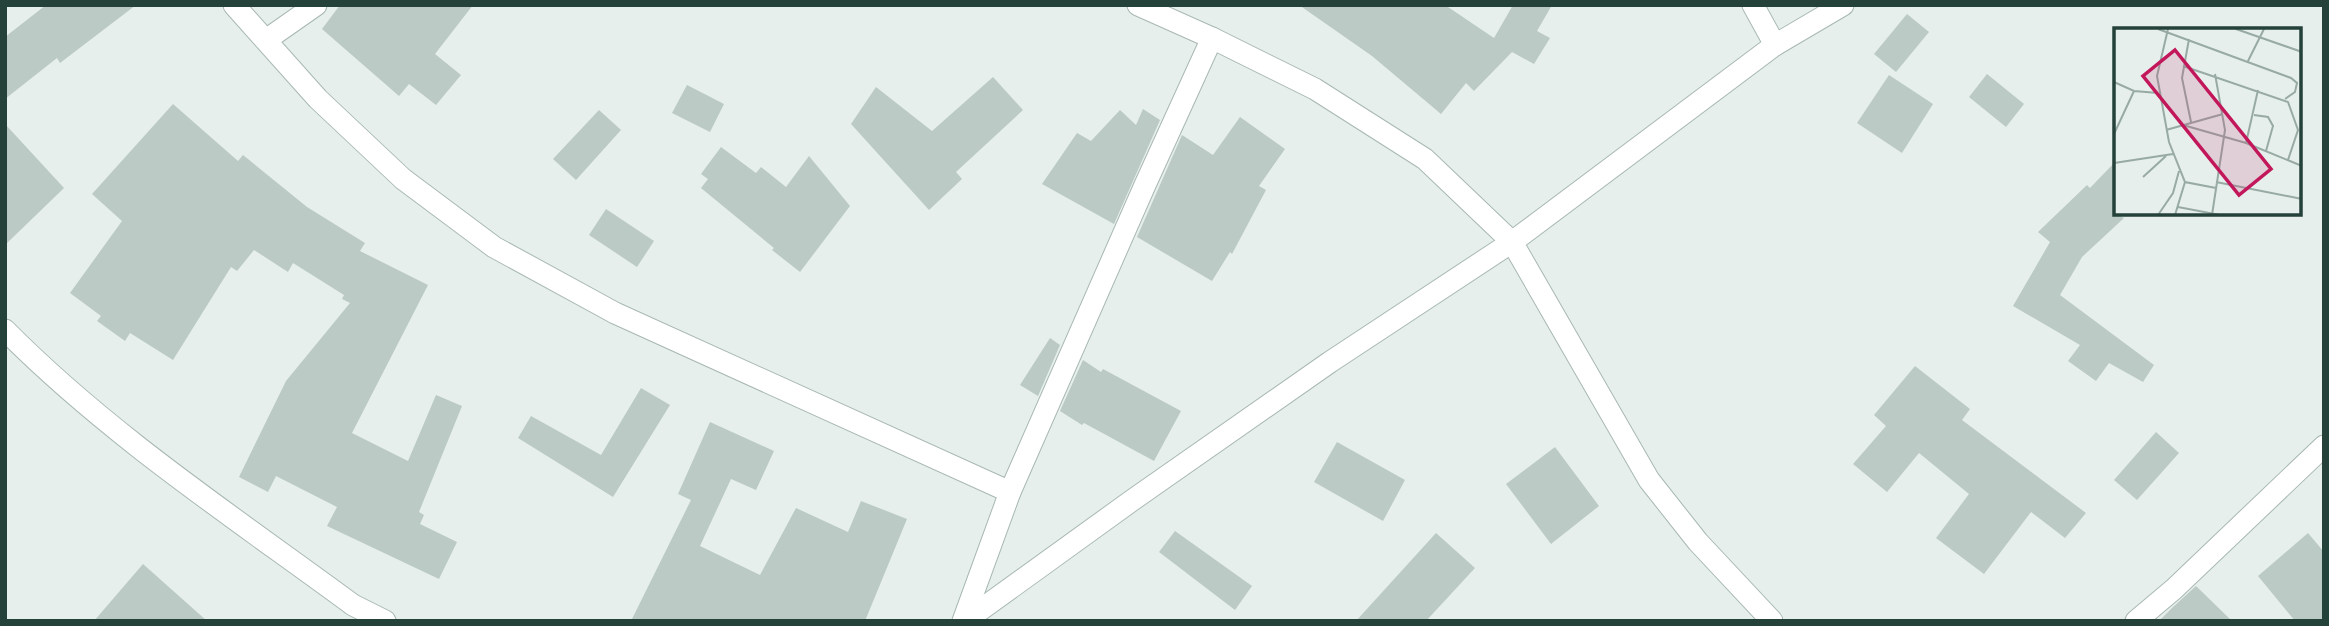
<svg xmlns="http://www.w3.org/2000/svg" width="2329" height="626" font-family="Helvetica,sans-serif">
<rect width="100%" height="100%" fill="#e6efeb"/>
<g fill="#bbcac4">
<path d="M46,5H136L60,63L57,58L5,99V37Z"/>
<path d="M340,5H473L435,54L461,75L436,105L409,84L399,96L322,29Z"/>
<path d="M1299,5H1445L1494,38L1513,5H1552L1537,31L1550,38L1534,64L1512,52L1474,91L1466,83L1441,114L1372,56Z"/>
<path d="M1907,14L1929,32L1896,72L1874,54Z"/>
<path d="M1987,74L2024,104L2006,127L1969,97Z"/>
<path d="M1889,75L1933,104L1902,153L1857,123Z"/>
<path d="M993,77L1023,110L956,172L962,179L929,210L851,124L876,87L932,131Z"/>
<path d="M687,85L724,104L710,132L672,113Z"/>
<path d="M173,104L238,161L243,155L307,207L365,243L360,251L428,285L352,433L408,461L436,395L462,406L419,512L424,515L420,524L457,542L439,579L327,526L337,507L276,476L268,492L239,477L286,381L350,303L342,299L344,295L293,263L288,272L254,250L237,271L231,267L173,360L130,333L125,341L97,321L101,316L70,293L122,221L92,194Z"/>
<path d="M1143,109L1160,120L1114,224L1042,184L1077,133L1091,141L1120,110L1136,125Z"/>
<path d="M599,110L621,130L576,180L553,159Z"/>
<path d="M1240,117L1285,149L1259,186L1266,190L1232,254L1230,252L1212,281L1137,237L1182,135L1213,155Z"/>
<path d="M5,124L64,188L5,245Z"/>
<path d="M721,147L756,173L761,167L786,187L809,156L850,206L800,272L772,250L774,248L701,188L708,179L701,174Z"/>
<path d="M2116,161V214L2124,218L2082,257L2060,295L2154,365L2143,382L2109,363L2096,381L2068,361L2080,345L2013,306L2050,242L2038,232L2087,185L2090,188Z"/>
<path d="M606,209L654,241L637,267L589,235Z"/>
<path d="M1050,338L1060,345L1038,396L1020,385Z"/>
<path d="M1083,360L1101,372L1103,369L1181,411L1154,461L1084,423L1082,425L1060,411Z"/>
<path d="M1915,366L1970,409L1962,420L2086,513L2065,538L2031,512L1984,574L1936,538L1969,494L1919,453L1887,492L1853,464L1886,426L1874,415Z"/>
<path d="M641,388L670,405L613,497L518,438L531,416L601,455Z"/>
<path d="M710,422L774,451L756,490L731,479L700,546L760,575L796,508L848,532L861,501L907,519L865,621H631L691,500L678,494Z"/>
<path d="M2156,432L2179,453L2137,500L2114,480Z"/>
<path d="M1337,442L1405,480L1383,521L1314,482Z"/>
<path d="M1555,447L1599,506L1551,544L1506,484Z"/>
<path d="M1175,531L1252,586L1235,610L1159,552Z"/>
<path d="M1436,533L1475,568L1426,621H1356Z"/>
<path d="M2308,533L2324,552V621H2295L2258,576Z"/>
<path d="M143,564L207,621H94Z"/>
<path d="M2196,586L2232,621H2159L2172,608Z"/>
</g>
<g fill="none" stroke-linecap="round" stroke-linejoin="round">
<g stroke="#a8b8b2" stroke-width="23">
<g id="street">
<path d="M234,5L318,99L403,179L494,247L615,313L1010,492"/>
<path d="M1138,5L1212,38L1315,89L1425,159L1512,242L1649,480L1698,542L1772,621"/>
<path d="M1753,5L1775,45"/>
<path d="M266,40L316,5"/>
<path d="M5,330C109,435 235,518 353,605L385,621"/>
<path d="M963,621L1010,492L1145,185L1212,38"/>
<path d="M965,621L1134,499L1330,362L1512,242L1775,45L1843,5"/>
<path d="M2136,621L2174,589L2324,446"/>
</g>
</g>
<use href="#street" stroke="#fff" stroke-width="21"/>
</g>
<g transform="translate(2114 28)">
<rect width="187" height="187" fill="#e6efeb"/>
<path fill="none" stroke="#98aaa4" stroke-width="2" d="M44,1L177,50L183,55L181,64L171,71M54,1L43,48L55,114L71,154L102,160M122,1L188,24M75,11L68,50L77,94M134,33L150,1M69,38L174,74L184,102L174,132M0,54L20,63L44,65M140,87L154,89L159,98L152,123M69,97L132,115L188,138M52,102L109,86M0,106L20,63M132,115L144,62M0,135L59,126M29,149L52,128M102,154L188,171M64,179L106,187M44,187L59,165L65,143M61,187L71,154M98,187L111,102L101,46"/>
<path fill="#c2185b" fill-opacity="0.15" stroke="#c2185b" stroke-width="3.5" d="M61,22L157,141L125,167L29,48Z"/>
<rect width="187" height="187" fill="none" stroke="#24423a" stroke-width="3.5"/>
</g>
<rect width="2329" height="626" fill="none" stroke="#24423a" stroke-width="14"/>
</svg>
